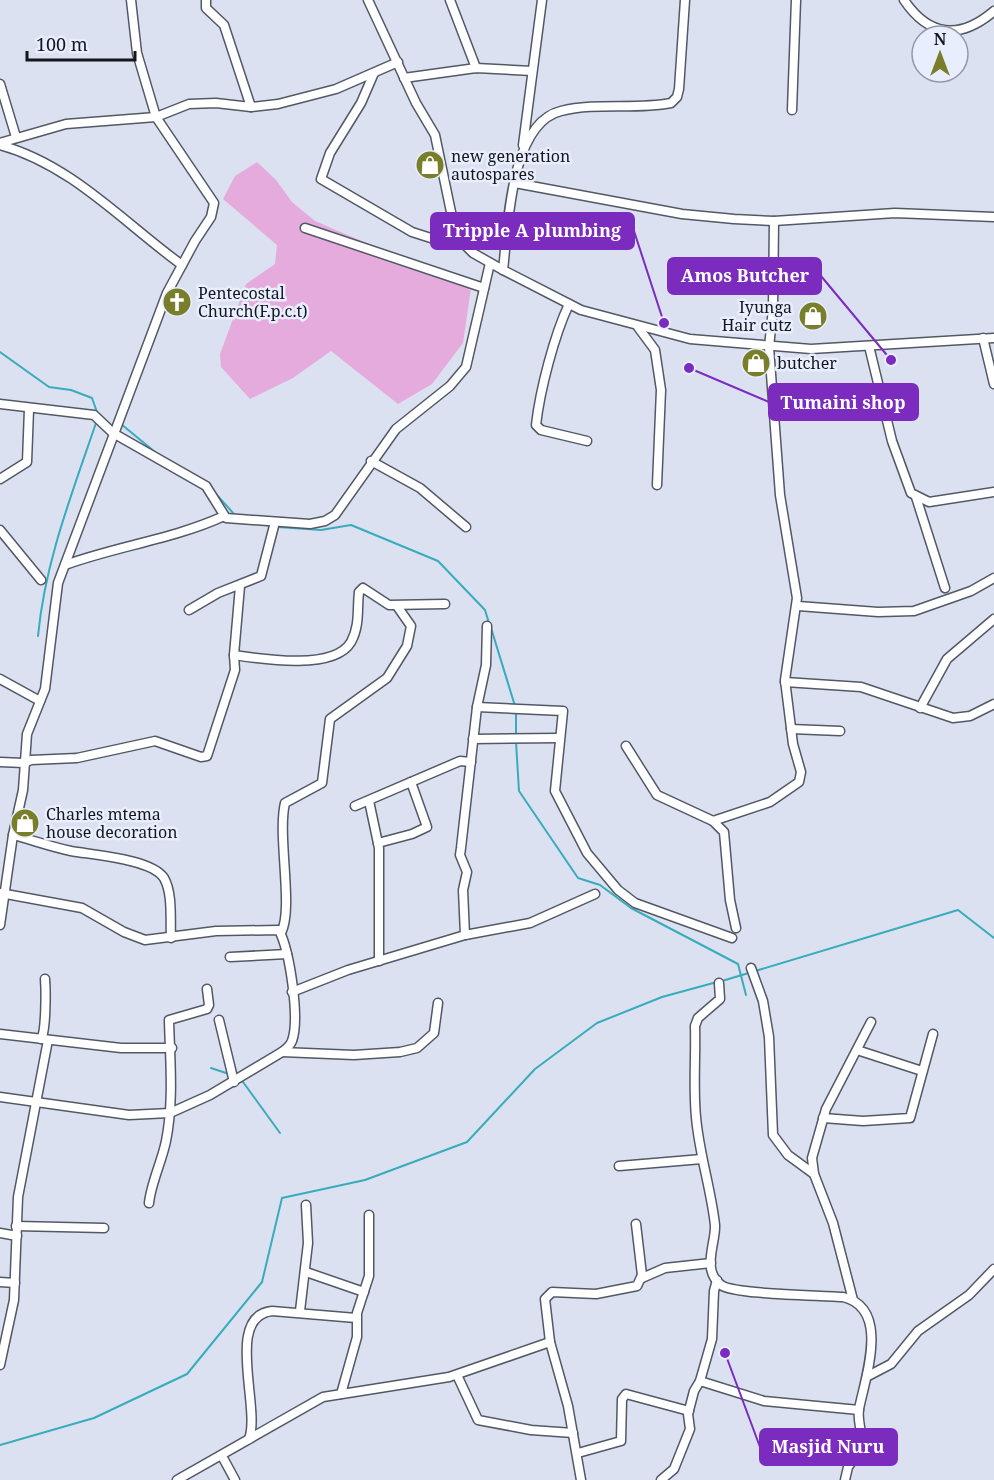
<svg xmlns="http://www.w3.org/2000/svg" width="994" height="1480" font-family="'Noto Serif',serif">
<rect width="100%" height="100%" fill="#dbe1f0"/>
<path fill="#e5abdd" d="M257,162L276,180L292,202L315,221L471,288L463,343L432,384L398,404L331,351L293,378L250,399L221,367L220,354L246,284L275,264L277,245L223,199L235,176Z"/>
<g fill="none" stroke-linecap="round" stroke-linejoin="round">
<g stroke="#38acbb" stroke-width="2">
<path d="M0,352L49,387L71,390L92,398L98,415"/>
<path d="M121,424L155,452"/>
<path d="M215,493L235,515"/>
<path d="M260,524L272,526"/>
<path d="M278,527L321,530L351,525L438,561L485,610L489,623"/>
<path d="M491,628L515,706"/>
<path d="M38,636C45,561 73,491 97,420"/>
<path d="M516,712V736"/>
<path d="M516,742L519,791L578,878L600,885L631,908L738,964L746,995"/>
<path d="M722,981L958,910L994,938"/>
<path d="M211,1068L229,1074"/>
<path d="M238,1080L243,1082L280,1133"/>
<path d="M0,1445L94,1418L187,1374L262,1282L282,1198L365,1180L467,1142L535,1069L597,1023L662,997L717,982"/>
</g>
<g stroke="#535865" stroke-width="11">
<g id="minor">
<path d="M206,0V8L224,25L251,107"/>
<path d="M368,0L416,103L435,135L451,212L459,239L473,253L503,270L581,310L690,339L811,349L994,338"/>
<path d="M450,0L476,68"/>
<path d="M904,0C929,37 960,40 994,11"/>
<path d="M374,73L361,103L330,153L321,179L412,232L437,240L462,242"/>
<path d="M404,78L476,68L532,71"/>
<path d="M0,84L16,137"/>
<path d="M792,110L796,0"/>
<path d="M0,143L66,124L156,117L189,104L216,103L251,107L278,104L336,89L398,62"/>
<path d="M0,145C71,164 124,223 182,265"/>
<path d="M523,145L542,0"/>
<path d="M515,183L682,214L734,219L774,221L895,213L994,217"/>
<path d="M305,228L484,288"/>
<path d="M503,270C508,228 510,123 561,111C597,102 635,110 671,103L677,97L679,89L685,0"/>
<path d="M569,304C554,336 540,390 536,425L541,430L587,441"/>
<path d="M638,327L655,350L661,390L657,485"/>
<path d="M983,338L994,384"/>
<path d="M869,346L892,441L911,493L929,502L994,492"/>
<path d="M0,404L94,415L113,433L206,486L226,518L310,524L325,521L335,515L396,429L450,386L466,367L490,263"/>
<path d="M371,461L420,488L466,527"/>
<path d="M0,479L27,462L29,409"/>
<path d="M916,497L945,588"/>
<path d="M0,530L41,580"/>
<path d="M65,565C117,546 174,539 224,516"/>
<path d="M798,606L878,612L914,611L971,591L994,578"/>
<path d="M189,610L218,593L261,576L275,522"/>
<path d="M234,655C261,659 334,671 351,642C360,626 357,609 359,592L363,588L389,605L445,604"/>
<path d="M0,679L40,701"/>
<path d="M785,682L861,687L953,718L970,716L994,704"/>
<path d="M477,707L563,711L555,791L587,853L618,890L635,903L732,938"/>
<path d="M920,708L947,659L994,619"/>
<path d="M791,729L840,731"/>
<path d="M473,739L559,738"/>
<path d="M626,746L657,795L713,821L724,832L730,900L736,928"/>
<path d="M0,762L24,763L31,760L77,758L155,741L201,757L207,756L235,670L234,655L240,586"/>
<path d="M369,801L379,848V961"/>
<path d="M355,806L460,761L471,762"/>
<path d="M713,821L770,802L799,782L801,772L793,744L785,680L797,598L780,495L769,347L773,309L774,221"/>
<path d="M13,835C32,840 52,847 71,851C93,855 152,859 164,878C173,894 170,920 171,938"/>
<path d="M378,843L412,834L427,827L411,782"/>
<path d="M0,925L13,835L23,790L27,734L45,689L58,583L167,293L195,241L211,217L214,203L156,117L137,53L131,0"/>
<path d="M281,933C294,909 277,836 285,803L322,783L330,719L387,678L407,646L411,626L397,606"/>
<path d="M465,935L463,890L467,872L460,855L461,848L477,707L486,665L487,626"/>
<path d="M230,957L287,954"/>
<path d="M751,968L763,1001L769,1037L773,1135L788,1155L814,1174"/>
<path d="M719,983L720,999L698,1018L695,1026C696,1056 693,1087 696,1117C699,1153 711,1189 715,1225C716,1243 701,1270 721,1285C734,1295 821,1295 843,1297C891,1308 865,1378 859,1409C857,1421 863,1434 862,1447L848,1467L845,1480"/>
<path d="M292,992L348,970L465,935L530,923L595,894"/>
<path d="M219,1020L234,1082"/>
<path d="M0,1034L121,1048H172"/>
<path d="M41,1039C46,1032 46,991 45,979"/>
<path d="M857,1050L922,1071"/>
<path d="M282,1052L354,1055L400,1052L417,1048L434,1033L438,1003"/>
<path d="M0,1097L129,1115L170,1113L210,1095L282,1052C286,1049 290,1046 292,1041C300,1019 290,952 279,930L216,931L145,940L124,932L82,908L0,893"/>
<path d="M823,1118L863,1121L910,1118L933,1034"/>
<path d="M619,1166L702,1159"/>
<path d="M149,1203C151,1183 162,1161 166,1141C174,1101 170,1060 169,1020L207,1009L209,1005L207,989"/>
<path d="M16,1226L104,1228"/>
<path d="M0,1233L17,1236"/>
<path d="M306,1272L364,1292"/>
<path d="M642,1278L665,1268L711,1263"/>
<path d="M0,1282L15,1283"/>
<path d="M853,1300L833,1223L814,1174L812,1158L826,1109L871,1022"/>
<path d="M300,1311L308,1243L306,1205"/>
<path d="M0,1365L14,1300L18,1197L48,1040"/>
<path d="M457,1375L478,1420L531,1430L573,1433"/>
<path d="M868,1376L891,1364L918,1331L969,1295L994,1269"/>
<path d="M700,1381L764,1401L859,1410"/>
<path d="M341,1394L357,1337V1313L369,1276V1215"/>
<path d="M249,1439C261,1408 224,1316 272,1311L356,1318"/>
<path d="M578,1453L621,1441L622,1399L626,1394L689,1411"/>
<path d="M222,1456L235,1480"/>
<path d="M177,1480L323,1397L449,1377L550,1342"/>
<path d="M581,1480L568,1406L550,1342L545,1299L552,1292L596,1294L637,1286L642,1275L636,1224"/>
<path d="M661,1480L674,1469L690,1429L688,1414L694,1391L700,1381L712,1339L714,1291L717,1280"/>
</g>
</g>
<use href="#minor" stroke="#fff" stroke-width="8"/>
</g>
<defs>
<g id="shop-disc" transform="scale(1.5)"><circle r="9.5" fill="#787e29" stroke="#e8eefe"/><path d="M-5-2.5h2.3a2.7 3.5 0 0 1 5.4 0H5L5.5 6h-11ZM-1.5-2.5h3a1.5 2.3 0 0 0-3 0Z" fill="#fff"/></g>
<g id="church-disc" transform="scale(1.5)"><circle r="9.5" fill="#787e29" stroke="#e8eefe"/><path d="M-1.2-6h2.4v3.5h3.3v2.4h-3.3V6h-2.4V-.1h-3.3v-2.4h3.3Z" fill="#fff"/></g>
</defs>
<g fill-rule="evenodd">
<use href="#shop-disc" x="430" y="165"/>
<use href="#church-disc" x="177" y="302"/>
<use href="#shop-disc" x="813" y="316"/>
<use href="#shop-disc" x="756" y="363"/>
<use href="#shop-disc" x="25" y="823"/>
</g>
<g text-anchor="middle" stroke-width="5" stroke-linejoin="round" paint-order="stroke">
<g font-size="16" fill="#15171c" stroke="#e8eefe" text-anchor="start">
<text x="451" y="162">new generation<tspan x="451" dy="18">autospares</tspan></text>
<text x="198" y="299">Pentecostal<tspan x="198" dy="18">Church(F.p.c.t)</tspan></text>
<text x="792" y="313" text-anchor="end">Iyunga<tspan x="792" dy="18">Hair cutz</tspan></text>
<text x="777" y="369">butcher</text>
<text x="46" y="820">Charles mtema<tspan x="46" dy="18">house decoration</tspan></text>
</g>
</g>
<path fill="none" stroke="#7b2cbf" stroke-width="2" d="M664 323L634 231M891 360L821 276M689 368L769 402M725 1353L760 1447"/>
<g fill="#7b2cbf" stroke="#e8eefe" stroke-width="2">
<circle cx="664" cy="323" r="6"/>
<circle cx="891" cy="360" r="6"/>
<circle cx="689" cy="368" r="6"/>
<circle cx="725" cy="1353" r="6"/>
</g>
<g fill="#7b2cbf" stroke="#7b2cbf" stroke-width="2">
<rect x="431" y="213" width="203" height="36" rx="6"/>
<rect x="668" y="258" width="153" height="36" rx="6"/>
<rect x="769" y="384" width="149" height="36" rx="6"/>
<rect x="760" y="1429" width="137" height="36" rx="6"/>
</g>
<g font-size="18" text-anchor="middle" font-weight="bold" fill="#fff">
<text x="532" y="237">Tripple A plumbing</text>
<text x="745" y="282">Amos Butcher</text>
<text x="843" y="409">Tumaini shop</text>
<text x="828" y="1453">Masjid Nuru</text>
</g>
<g transform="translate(940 54)"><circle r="28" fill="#e8eefe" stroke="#9498a4" stroke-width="1.5"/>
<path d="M0-4.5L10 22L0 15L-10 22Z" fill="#787e29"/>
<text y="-9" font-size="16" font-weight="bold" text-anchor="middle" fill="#15171c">N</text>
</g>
<path d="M27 51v9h108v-9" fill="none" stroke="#15171c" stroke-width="3"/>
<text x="36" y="51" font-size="18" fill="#15171c" stroke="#e8eefe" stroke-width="4.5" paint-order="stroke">100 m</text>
</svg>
